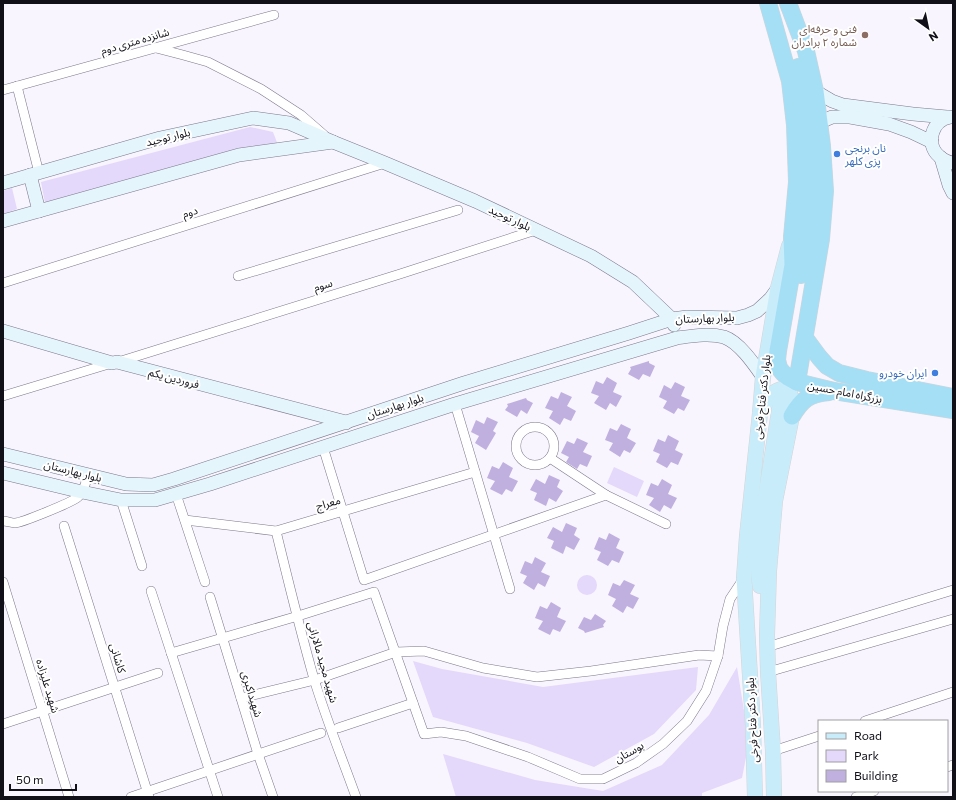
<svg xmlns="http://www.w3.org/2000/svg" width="956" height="800" font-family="Commissioner,'Noto Sans Arabic',sans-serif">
<rect width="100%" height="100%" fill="#f8f5fe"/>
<g fill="#e4d8fb">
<path d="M250,127L273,132L278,145L45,203L41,182Z"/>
<path d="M12,188L17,209L3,214V191Z"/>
<path d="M614,467L644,481L637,497L607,483Z"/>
<circle cx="587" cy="585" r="10"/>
<path d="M413,661L442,669L543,687L698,667L696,690L654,734L594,767L527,743L433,717Z"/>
<path d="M737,667L749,742L742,778L702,793V797H456L443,754L535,780L603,791L662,765L709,715Z"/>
</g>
<g fill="#c0b0e0">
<path d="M649,361V363L655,366L650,377L643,374L639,380L628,374L631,369L630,367Z"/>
<path d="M607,377L617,383L613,392L622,396L616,407L610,403L606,410L594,403L599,396L591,393L596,381L603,384Z"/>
<path d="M675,382L685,387L681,396L690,400L684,411L678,408L674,414L663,408L667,401L659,397L664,385L671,389Z"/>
<path d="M561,392L572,397L567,406L576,411L571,421L564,418L560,425L549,418L553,411L545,408L551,396L558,399Z"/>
<path d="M526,398L527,400L533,403L527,414L521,410L517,417L505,410L508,406L507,404Z"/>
<path d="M487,417L498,422L493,431L496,433L486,450L475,443L479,436L471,432L476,420L484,424Z"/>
<path d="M621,424L631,429L627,438L636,443L630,453L624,450L620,457L609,450L613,443L605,440L610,428L617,431Z"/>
<path d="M668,435L679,441L675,450L683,454L678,465L671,462L667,468L656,462L660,454L653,451L658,439L665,442Z"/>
<path d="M577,438L588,443L583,452L592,456L587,467L580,464L577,469L566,462L569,457L561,453L567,441L574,444Z"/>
<path d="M503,462L513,468L509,477L518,481L512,492L506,489L502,495L490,489L495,481L487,478L492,466L499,469Z"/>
<path d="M549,475L560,480L557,487L563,491L556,502L549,498L546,506L534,500L537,493L530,490L536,479L545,484Z"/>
<path d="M662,479L672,485L668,494L677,498L671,509L664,505L660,512L649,505L654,498L646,495L651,483L658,486Z"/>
<path d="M566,523L577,528L574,535L580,539L574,550L566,546L563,554L551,548L554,541L547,538L553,527L562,532Z"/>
<path d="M609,533L620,539L616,548L624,552L619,563L612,560L608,566L597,560L601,552L594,549L599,537L606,540Z"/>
<path d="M535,557L546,563L541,572L550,576L545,587L538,583L534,590L523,583L527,576L520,573L525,561L532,564Z"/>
<path d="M624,580L635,585L630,594L639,598L633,609L627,606L623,613L612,606L616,599L608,595L613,583L620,586Z"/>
<path d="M551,602L561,608L557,617L566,621L560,632L553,629L550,635L538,629L543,621L535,618L540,606L547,609Z"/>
<path d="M595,614L606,621L603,625L604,627L585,633L584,631L578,628L584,617L591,620Z"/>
</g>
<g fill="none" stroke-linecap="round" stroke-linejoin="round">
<g stroke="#7e788c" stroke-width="10">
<g id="street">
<path d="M156,48L183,55L208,62L261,89L301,115L324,135"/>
<path d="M17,86L39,173"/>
<path d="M3,90L274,15"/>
<path d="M238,276L458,210"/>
<path d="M3,283L385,163"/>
<path d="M118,362L400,274L536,230"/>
<path d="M3,396L112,363"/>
<path d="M455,404L510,589"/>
<circle cx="535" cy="446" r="19"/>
<path d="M323,447L364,580L606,495L666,524"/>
<path d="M550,458L606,495"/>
<path d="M176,494L205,582"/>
<path d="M121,500L142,566"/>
<path d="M185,520L276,531L475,472"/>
<path d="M3,521C7,521 11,523 15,523C21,523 73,502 78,497C84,492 86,482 88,475"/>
<path d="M64,526L149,797"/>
<path d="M276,531C288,580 300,630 314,679C326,719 342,758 356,797"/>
<path d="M3,582L69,797"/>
<path d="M151,591L218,797"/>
<path d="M210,597L258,754L273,797"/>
<path d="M767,647L953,590"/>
<path d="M171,653L298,616L374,592L424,734L441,732L466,736L528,757L580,779H603L636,763L663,744L687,721L706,691L718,656L723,626L730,599L744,578"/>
<path d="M768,672L953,619"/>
<path d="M241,698L315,680L396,652L424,651L483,668L537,677L591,671L699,655L718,656"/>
<path d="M865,721L953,692"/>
<path d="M3,724L158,673"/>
<path d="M338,728L413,703"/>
<path d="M773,751L819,736"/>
<path d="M947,767L953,765"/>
<path d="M131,797L321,733"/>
<path d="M856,797L874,791"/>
</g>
</g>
<g stroke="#7e788c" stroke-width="14">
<g id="secondary">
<path d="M815,91L832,101L843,105L913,114L947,117"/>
<path d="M950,117C932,120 925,144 939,156C943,160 948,162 953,163"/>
<path d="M819,125L825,120L832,117H850L889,124L911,132L932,142"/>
<path d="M941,158L949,185L953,193"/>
<path d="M30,175L39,211"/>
<path d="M3,183L160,138L253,118L289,123L333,142L385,163L475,201L591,256L633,282L672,319L674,325"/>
<path d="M3,221L239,155L333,142"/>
<path d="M3,331L112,363L117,362L346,422V423"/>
<path d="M3,454L126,484L153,485L174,479L464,383L629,333L672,319L687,317L737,318L748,315L757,311L770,299L778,288"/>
<path d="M3,473L82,492L121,500H155L210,484L455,404L677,338C692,336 709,333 724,337C739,342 754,364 763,377"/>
</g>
</g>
<g stroke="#d4d4d5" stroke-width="16">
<g id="primary">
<path d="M762,410C767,400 769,393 781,389L789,391L792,400V416L775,501L769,571L767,635L768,672L773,751L774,797"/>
<path d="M760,586L759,576V538L781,399"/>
<path d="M755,797L753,725L744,578L747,536L760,413L763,377L778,288L789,246"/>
</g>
</g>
<g stroke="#d4d4d5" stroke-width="18">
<g id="highway">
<path d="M768,3L790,81L795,125L797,182L792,237L793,265L778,351L777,360L779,368L783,373L788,377L797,382L834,391L953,410"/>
<path d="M788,3L806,51L815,91L822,146L825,191L821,239L797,382"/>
<path d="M798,67L804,95L810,146L811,196L801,275"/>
<path d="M805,338L819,357L827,366L839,373L867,380L953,397"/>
<path d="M792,416C802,399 809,394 829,392"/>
</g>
</g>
<use href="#street" stroke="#fff" stroke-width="9"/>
<use href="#secondary" stroke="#e4f5fc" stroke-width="13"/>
<use href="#primary" stroke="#c9ecfa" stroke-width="15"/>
<use href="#highway" stroke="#a5dff6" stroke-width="17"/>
</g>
<circle fill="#8d6e63" stroke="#fff" stroke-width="1.5" cx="865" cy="35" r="4"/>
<g fill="#3f7fe0" stroke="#fff" stroke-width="1.5">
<circle cx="837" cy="154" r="4"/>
<circle cx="935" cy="373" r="4"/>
</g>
<g text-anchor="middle" stroke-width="4" stroke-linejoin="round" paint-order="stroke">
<g font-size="11" fill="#785e54" stroke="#fff" text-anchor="end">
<text x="857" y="33">فنی و حرفه‌ای<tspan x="857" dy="13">شماره ۲ برادران</tspan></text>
</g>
<g font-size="11" fill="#110f17" stroke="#fff">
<text transform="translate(135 41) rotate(-16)" y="4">شانزده متری دوم</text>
<text transform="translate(168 137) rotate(-14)" y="4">بلوار توحید</text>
<text transform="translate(190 212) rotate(-17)" y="4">دوم</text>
<text transform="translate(510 218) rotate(25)" y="4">بلوار توحید</text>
<text transform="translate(323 285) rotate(-17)" y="4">سوم</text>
<text transform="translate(705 318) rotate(-2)" y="4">بلوار بهارستان</text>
<text transform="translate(174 378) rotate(15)" y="4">فروردین یکم</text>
<text transform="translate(845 392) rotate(11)" y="4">بزرگراه امام حسین</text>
<text transform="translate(762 397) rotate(-84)" y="4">بلوار دکتر فتاح فرخی</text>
<text transform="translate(395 406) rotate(-18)" y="4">بلوار بهارستان</text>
<text transform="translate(73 471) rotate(14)" y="4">بلوار بهارستان</text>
<text transform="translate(328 503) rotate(-16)" y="4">معراج</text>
<text transform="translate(118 658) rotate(73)" y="4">کاشانی</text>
<text transform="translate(323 662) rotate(74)" y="4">شهید مجید مالارانی</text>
<text transform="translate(48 686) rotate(73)" y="4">شهید علیزاده</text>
<text transform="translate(252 694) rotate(73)" y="4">شهیداکبری</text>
<text transform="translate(752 720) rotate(-93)" y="4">بلوار دکتر فتاح فرخی</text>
<text transform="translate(629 752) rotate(-30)" y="4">بوستان</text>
</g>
<g font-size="11" fill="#366cbe" stroke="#fff" text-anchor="start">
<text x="845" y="152">نان برنجی<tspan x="845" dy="13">پزی کلهر</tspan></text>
<text x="927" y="377" text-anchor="end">ایران خودرو</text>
</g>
</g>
<rect width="956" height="800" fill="none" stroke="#110f17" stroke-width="8"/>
<rect x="818" y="720" width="130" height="72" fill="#ffffff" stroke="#a09fa2"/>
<rect x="826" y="733" width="20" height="6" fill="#c9ecfa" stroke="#a09fa2"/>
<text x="854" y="740" font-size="12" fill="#110f17">Road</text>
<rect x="826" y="750" width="20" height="12" fill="#e4d8fb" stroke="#a09fa2"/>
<text x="854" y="760" font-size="12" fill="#110f17">Park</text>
<rect x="826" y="770" width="20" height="12" fill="#c0b0e0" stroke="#a09fa2"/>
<text x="854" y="780" font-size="12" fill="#110f17">Building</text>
<g transform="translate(928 28) rotate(147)" stroke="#ffffff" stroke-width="3" paint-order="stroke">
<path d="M0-3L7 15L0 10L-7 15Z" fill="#110f17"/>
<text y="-6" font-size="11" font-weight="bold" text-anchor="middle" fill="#110f17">N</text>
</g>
<path d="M10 784v6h66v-6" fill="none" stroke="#110f17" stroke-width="2"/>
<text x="16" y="784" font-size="12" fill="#110f17" stroke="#ffffff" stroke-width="3" paint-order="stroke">50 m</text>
</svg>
